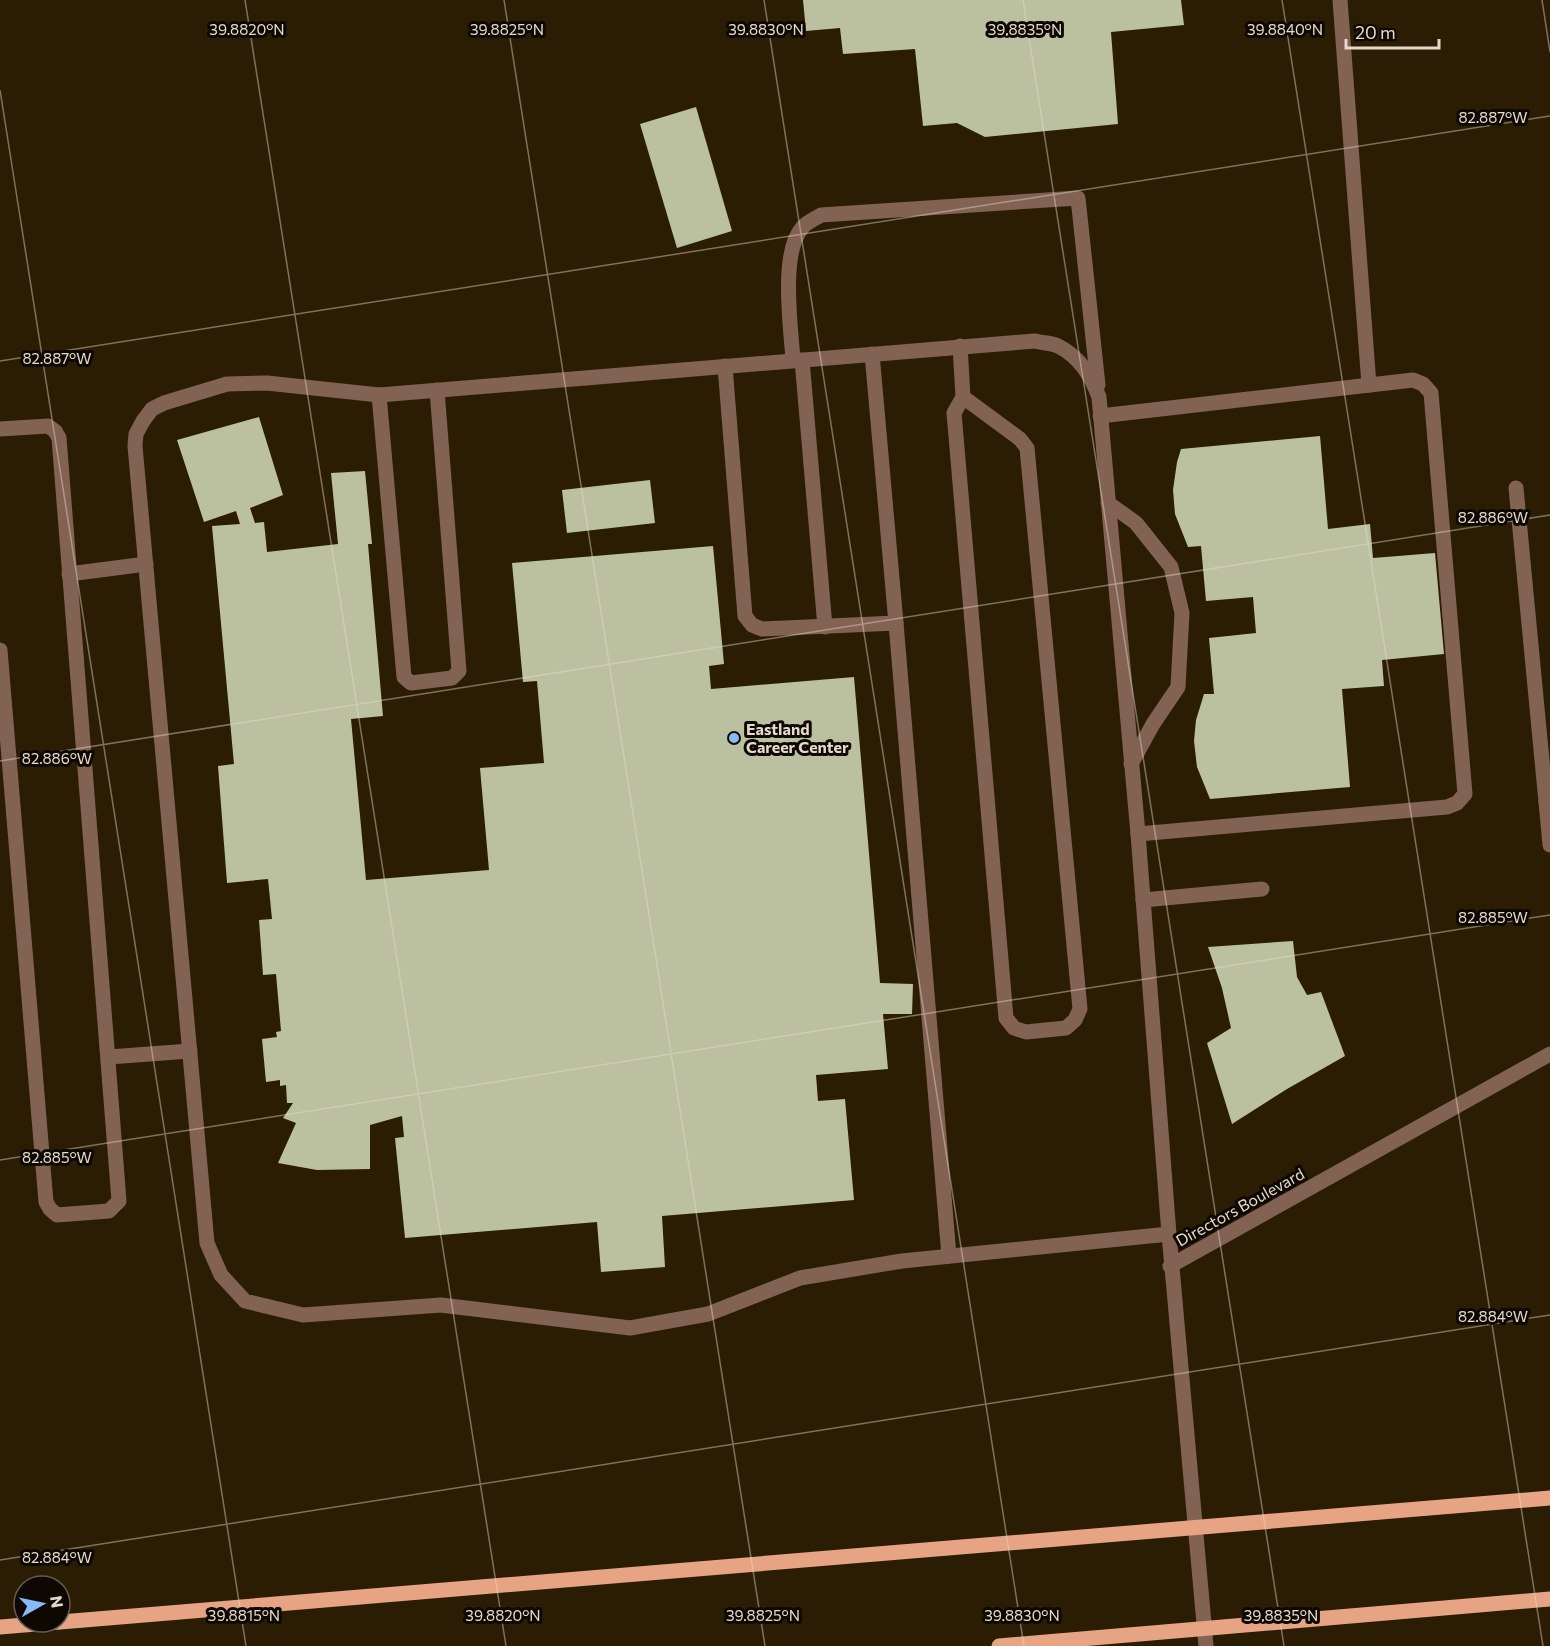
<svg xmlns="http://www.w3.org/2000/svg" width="1550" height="1646" font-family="Commissioner,sans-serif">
<rect width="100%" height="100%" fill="#2b1d03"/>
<g fill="#bbc1a0">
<path d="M803,0H1181L1184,25L1111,32L1118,124L985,137L957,123L923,126L915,49L843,54L840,28L806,31Z"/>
<path d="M696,107L732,231L677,248L640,124Z"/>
<path d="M259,417L283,495L250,508L255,523L264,522L267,552L338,544L331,473L365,471L372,544H368L383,716L351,719L366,880L489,870L480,768L544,763L537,681L523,682L512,563L713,546L724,664L709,666L711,689L854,677L880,983L913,984L912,1014H883L888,1069L816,1075L818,1101L845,1099L854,1200L662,1216L665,1267L601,1272L597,1222L405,1238L395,1138L404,1137L402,1116L370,1125V1169L317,1170L278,1163L296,1123L283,1118L293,1103H287L286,1085L280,1086V1080L266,1082L262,1039L277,1037L276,1032L281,1031L276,974L263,975L259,920L272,919L268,879L227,883L218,766L234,764L212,526L240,524L236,511L204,522L177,440Z"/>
<path d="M1320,436L1328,529L1370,524L1373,558L1435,553L1444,654L1382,660L1384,686L1342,689L1350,787L1210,799L1197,767L1194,741L1196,720L1204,694H1214L1209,638L1256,633L1253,597L1206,601L1201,546L1188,547L1175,514L1173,490L1177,462L1181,449Z"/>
<path d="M650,480L655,523L567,533L562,490Z"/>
<path d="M1293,941L1297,977L1307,995L1321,992L1345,1056L1287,1089L1232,1124L1207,1043L1231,1028L1222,988L1208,947Z"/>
</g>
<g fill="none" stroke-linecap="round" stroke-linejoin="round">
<g stroke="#826253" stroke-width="15">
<path d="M1340,0L1369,385"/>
<path d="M1035,341C1042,343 1052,343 1058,346C1080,357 1091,376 1099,397L1138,834L1169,1234L902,1261L800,1278L708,1314L630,1328L441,1305L303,1315L245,1301L221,1275L207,1243L135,446L136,434L143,421L152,409L164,403L227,384L267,383L379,395Z"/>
<path d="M960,346L963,397L954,413L1006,1018L1014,1028L1026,1032L1066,1028L1075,1020L1080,1009L1027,448L1020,439L963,397"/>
<path d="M872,354L896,623"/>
<path d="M793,360C791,328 780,253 802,228C806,222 815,219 821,215L1078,198L1098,385"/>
<path d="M802,360L825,627"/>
<path d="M725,366L745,616L752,625L762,629L896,623L949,1256"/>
<path d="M379,395L404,677L411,683L452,678L459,671L437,390"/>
<path d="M1100,416L1413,380L1423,384L1431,393L1465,794L1457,803L1447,807L1138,834"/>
<path d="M0,429L48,426L55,431L59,438L119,1201L109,1211L57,1215L50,1209L46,1202L0,650"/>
<path d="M1516,488L1546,802"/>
<path d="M1108,503L1136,523L1171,567L1182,613L1178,687L1153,724L1131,764"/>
<path d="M69,574L146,564"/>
<path d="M1550,802H1546L1550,845"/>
<path d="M1143,900L1262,889"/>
<path d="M109,1057L190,1051"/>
<path d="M1169,1234L1206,1646"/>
<path d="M1170,1266L1550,1054"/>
</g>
<g stroke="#e6a485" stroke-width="15">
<path d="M0,1627L1550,1498"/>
<path d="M999,1646L1550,1599"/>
</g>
</g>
<path fill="none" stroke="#e4dacb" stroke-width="1.5" stroke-opacity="0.45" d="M245,0L506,1646M504,0L765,1646M764,0L1024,1646M1023,0L1284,1646M1282,0L1543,1646M1542,0L1550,52M0,90L246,1646M0,361L1550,116M0,761L1550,515M0,1160L1550,915M0,1560L1550,1315"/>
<circle fill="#86bbfb" stroke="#0e0802" stroke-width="2" cx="734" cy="738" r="6"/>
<g text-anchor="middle" stroke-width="6" stroke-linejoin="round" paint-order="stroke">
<g font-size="16" font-weight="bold" fill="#e4dacb" stroke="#0e0802" text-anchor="start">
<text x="746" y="735">Eastland<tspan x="746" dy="18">Career Center</tspan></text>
</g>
<g font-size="16" fill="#e4dacb" stroke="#0e0802">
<text transform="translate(1240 1207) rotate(-29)" y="6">Directors Boulevard</text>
</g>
</g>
<g font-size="15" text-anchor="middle" fill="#e4dacb" stroke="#0e0802" stroke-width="6" stroke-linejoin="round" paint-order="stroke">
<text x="1285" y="35">39.8840°N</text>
<text x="247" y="35">39.8820°N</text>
<text x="507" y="35">39.8825°N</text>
<text x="766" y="35">39.8830°N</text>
<text x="1025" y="35">39.8835°N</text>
<text x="1493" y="123">82.887°W</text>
<text x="57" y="364">82.887°W</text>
<text x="1493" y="523">82.886°W</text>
<text x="57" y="764">82.886°W</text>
<text x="1493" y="923">82.885°W</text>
<text x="57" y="1163">82.885°W</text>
<text x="1493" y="1322">82.884°W</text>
<text x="57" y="1563">82.884°W</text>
<text x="244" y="1621">39.8815°N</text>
<text x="503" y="1621">39.8820°N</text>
<text x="763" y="1621">39.8825°N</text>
<text x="1022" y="1621">39.8830°N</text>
<text x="1281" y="1621">39.8835°N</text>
</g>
<g transform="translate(42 1604) rotate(81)"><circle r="28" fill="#0e0802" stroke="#645c52" stroke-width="1.5"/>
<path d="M0-4.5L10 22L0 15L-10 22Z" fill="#86bbfb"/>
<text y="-9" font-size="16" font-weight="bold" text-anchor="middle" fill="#e4dacb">N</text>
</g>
<path d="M1346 39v9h93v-9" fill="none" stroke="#e4dacb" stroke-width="3"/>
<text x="1355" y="39" font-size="18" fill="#e4dacb" stroke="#0e0802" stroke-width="4.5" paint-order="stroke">20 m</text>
</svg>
